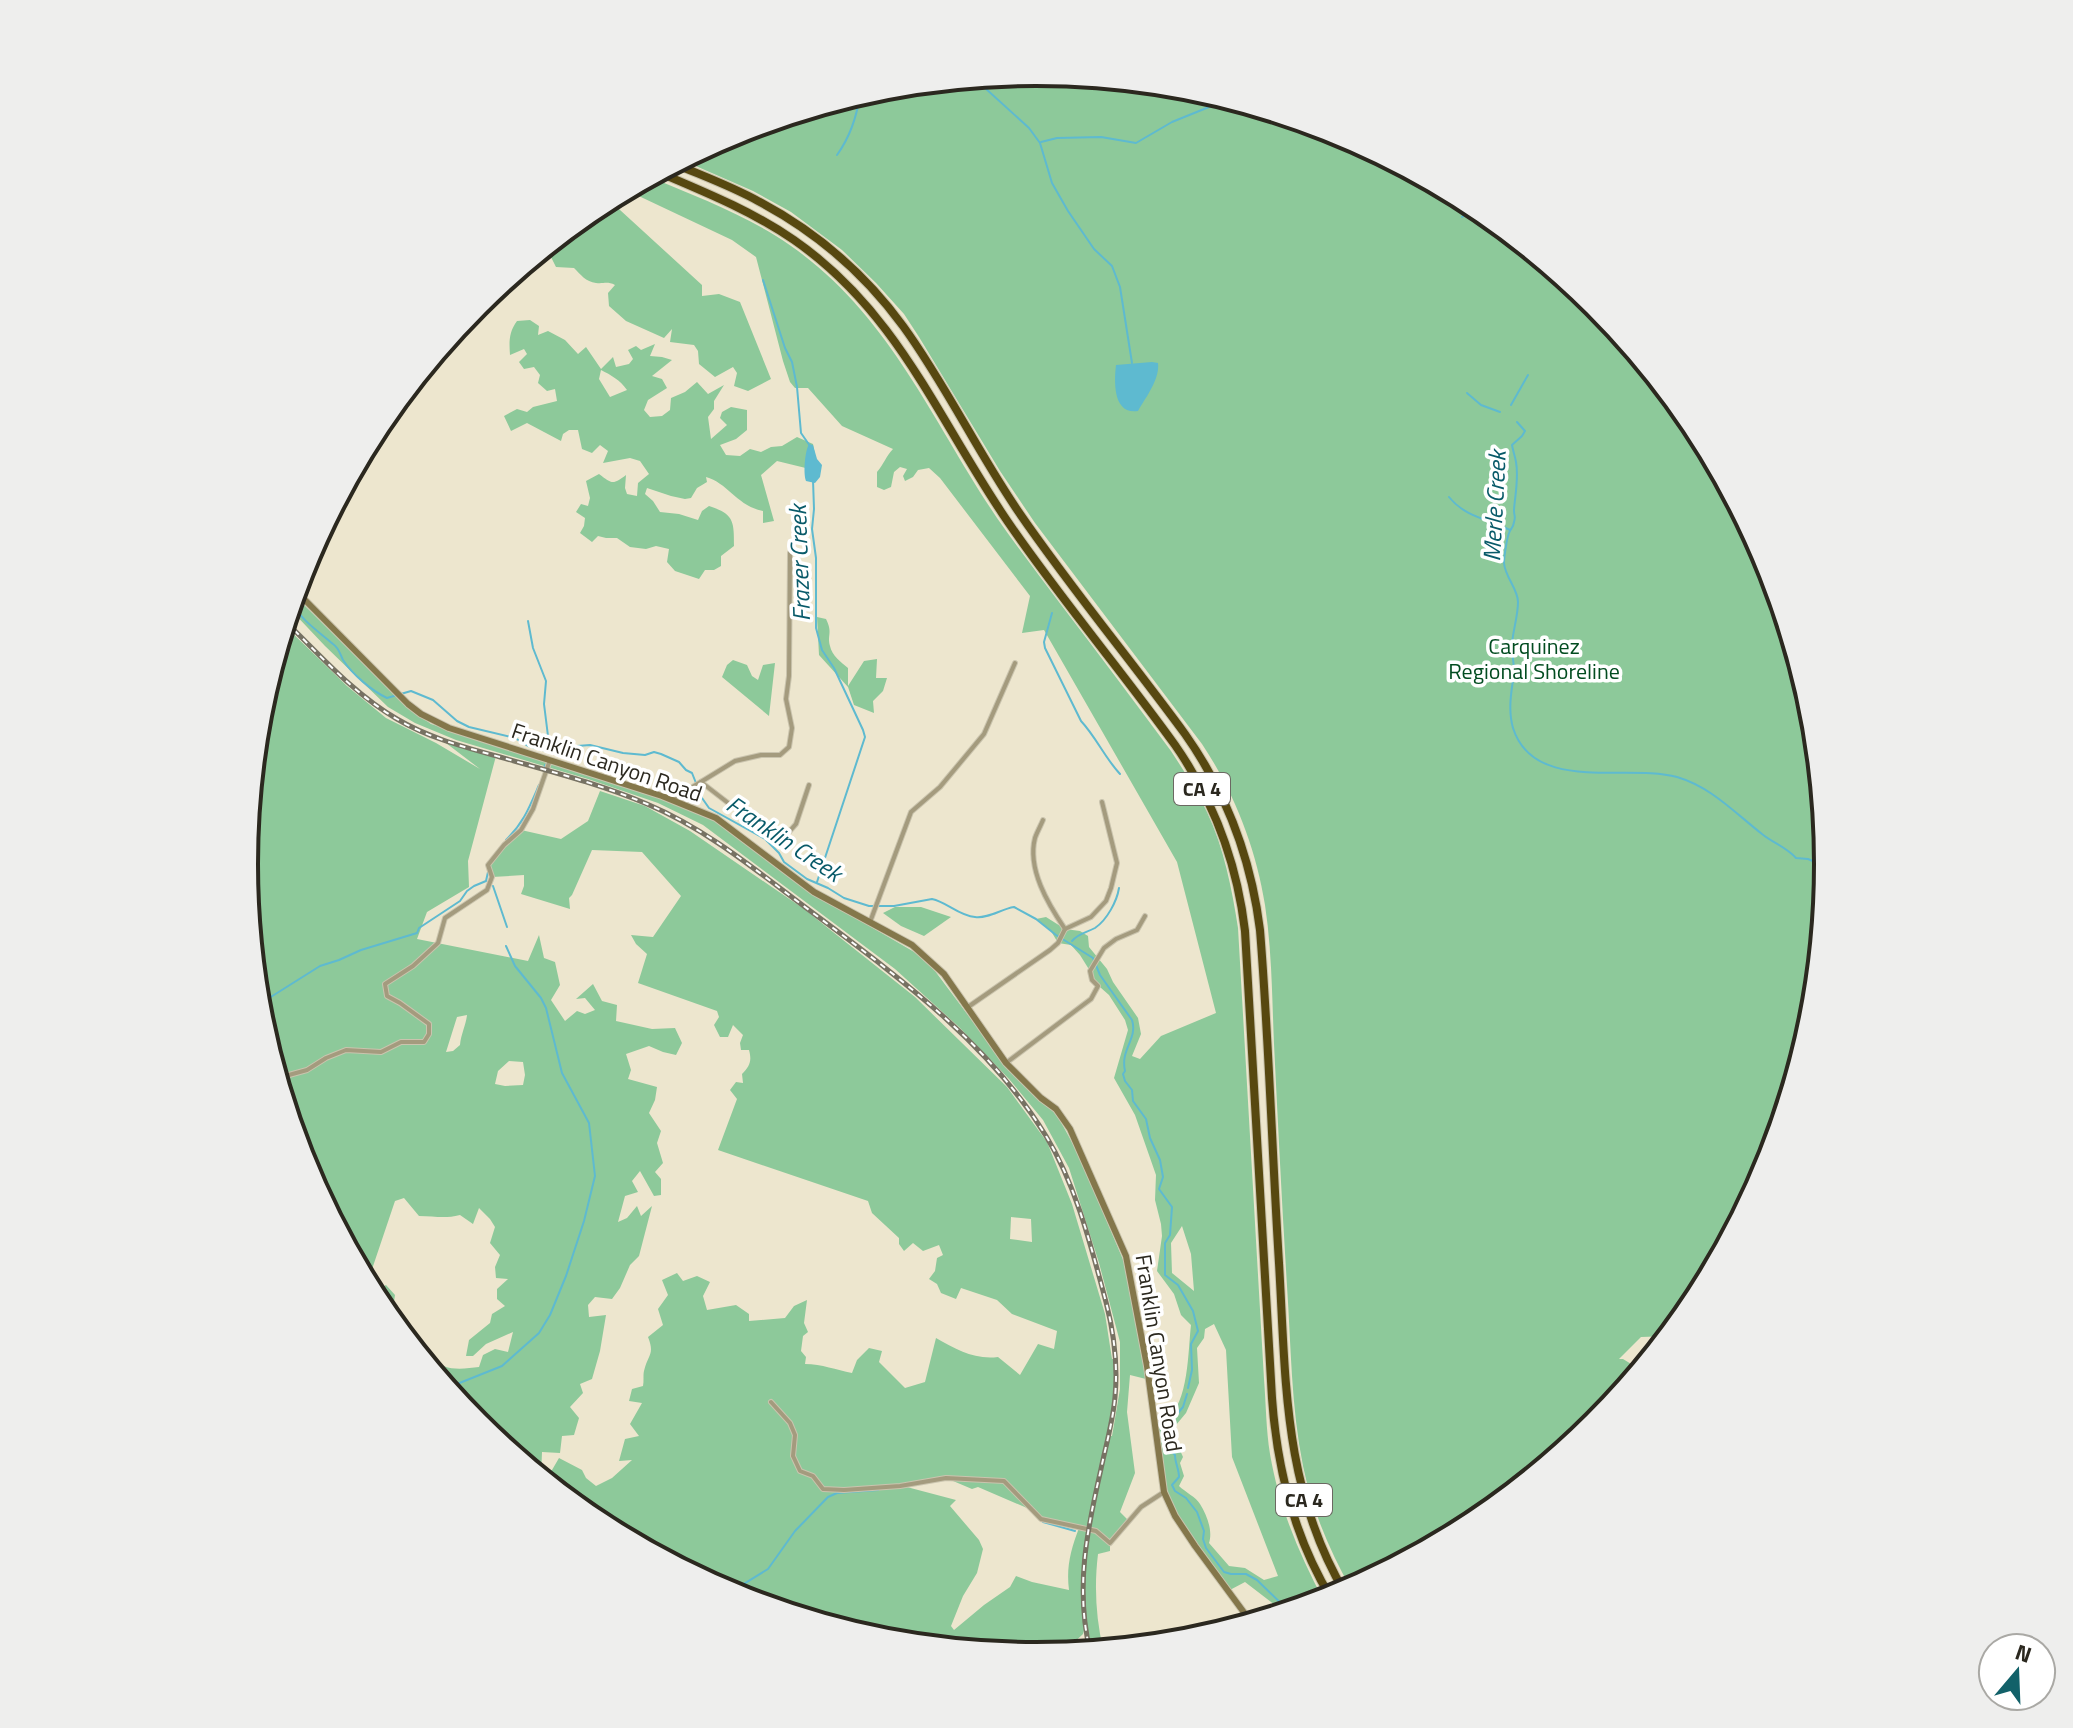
<svg xmlns="http://www.w3.org/2000/svg" width="2073" height="1728" font-family="'Titillium Web',sans-serif">
<rect width="100%" height="100%" fill="#ede6ce"/>
<g fill="#8dc99a" fill-rule="evenodd">
<path d="M1037,72L1191,87L1340,132L1477,206L1597,304L1695,424L1768,561L1813,710L1828,864L1813,1019L1794,1082L1789,1084L1792,1090L1768,1168L1695,1304L1669,1336L1641,1337L1619,1359H1623L1641,1370L1596,1424L1476,1523L1351,1589C1330,1551 1312,1510 1303,1466C1291,1407 1291,1345 1287,1286C1282,1205 1278,1125 1274,1044C1272,998 1272,951 1265,905C1256,848 1234,792 1202,744L1035,523L1000,471L919,337L904,314L876,283L842,250L791,212L753,191L682,160L734,132L882,87Z"/>
<path d="M650,177C692,195 736,211 776,236C886,305 928,415 997,518C1018,548 1040,577 1062,606C1099,654 1135,703 1171,751C1184,771 1197,791 1207,812C1224,848 1232,889 1238,928L1264,1379C1266,1404 1266,1429 1270,1454C1279,1507 1299,1554 1324,1601L1284,1612L1245,1582L1228,1591L1195,1546L1164,1492L1154,1424C1158,1422 1163,1421 1166,1419C1189,1404 1188,1350 1191,1325L1181,1315L1174,1294L1157,1271L1162,1236L1161,1224L1155,1200L1156,1175L1135,1115L1114,1078L1128,1030L1125,1020L1109,995L1092,980L1090,971L1080,955L1071,945L1058,943L1051,931L1036,919L1046,917L1065,929L1080,931L1088,936L1089,947L1107,969L1113,982L1138,1018L1141,1034L1132,1056L1140,1059L1161,1036L1216,1013L1177,862L1044,630L1022,633L1030,596L940,478L929,468L918,470L913,477L905,481L903,476L907,469L900,467L894,472L891,487L884,490L877,487V472C884,464 886,456 893,449L842,426L808,388H795L790,382L783,361L756,257L732,240L626,190ZM1182,1226L1191,1254L1194,1291L1172,1273L1171,1243ZM1214,1324L1226,1350L1232,1457L1278,1576L1264,1580L1245,1568L1229,1566L1209,1543C1213,1531 1207,1515 1200,1504C1196,1497 1185,1492 1179,1486L1184,1476L1180,1463L1183,1457L1176,1441V1425L1186,1413L1199,1383L1197,1348L1204,1338L1205,1329Z"/>
<path d="M608,199L702,285V296L719,294L740,302L771,379L748,391L734,386L737,373L733,367L715,377L699,364L698,351L694,345L670,342L672,329L664,338L626,321L609,306L608,293L615,285C607,281 604,284 596,283C586,282 580,274 574,268L556,267L546,247L597,205Z"/>
<path d="M530,320L539,326L538,335L548,331L565,340L578,354L586,347L601,369L613,357L616,367L629,364L633,359L628,350L636,346L641,350L655,344L650,356L662,357L672,360L652,376L662,379L667,388L648,400L644,410L650,417L662,416L670,410L671,398L685,392L697,382L708,394L724,385L714,401V409L708,417L711,439L727,425L720,418L722,412L731,407L747,410V430L736,439L720,445L726,455L740,456L750,449L761,452L771,447L782,446L797,437L813,444L818,471L777,461L761,475L774,521L763,523V511C737,506 728,483 706,477L707,482L697,488L691,498L685,499L671,496L647,488L645,494L653,501L660,512L679,514L698,520L702,511L709,506C734,514 734,521 734,546L721,556V566L714,570H705L699,579L675,571L667,562L669,549L656,546L646,549L630,547L617,538H606L598,536L592,542L580,533L584,526L585,518L576,512L581,504L588,506L590,498L586,481L599,474C612,484 613,485 626,475L625,488L627,494L637,496L638,483L649,474L640,461L630,458L603,463L608,451L600,445L592,453L582,449L578,430H569L563,434L561,441L527,423L511,431L504,416L517,409L527,412L533,407L557,401L555,389L547,391L538,383L540,375L534,367L524,369L519,362L527,354L524,349L510,355C509,341 509,332 517,321ZM601,370C611,375 620,380 627,390L610,397L599,379Z"/>
<path d="M294,595L405,705L431,724L646,790L718,822L804,888L916,953L935,971L1006,1066L1057,1115L1079,1155L1124,1262L1146,1379L1130,1375L1127,1412L1135,1473L1120,1512L1129,1521L1110,1542V1551L1098,1554C1094,1587 1096,1618 1103,1649L1090,1651L1085,1626L1083,1634L1063,1653L1036,1656L882,1641L733,1596L596,1522L550,1485L554,1481L541,1477L476,1424L420,1355L426,1359L433,1357C442,1372 463,1369 479,1367L483,1355L495,1349L508,1352L513,1332L486,1344L473,1356H466L469,1340L490,1323L492,1314L505,1306L497,1299V1289L508,1279L496,1278L495,1267L500,1255L490,1243L495,1227L490,1219L479,1208L473,1224L460,1215C444,1219 435,1216 419,1216L404,1198L395,1201L367,1284L305,1167L260,1018L245,864L260,709L285,626L347,686L386,718L436,743L480,769L442,740L496,756L468,861L469,887L427,912L417,939L528,961L539,935L544,958L555,962L560,985L551,1000L565,1021L577,1011L585,1014L595,1010L585,998L576,999L593,984L602,1001L617,1005L616,1021L652,1029L675,1028L682,1043L676,1055L663,1052L649,1046L626,1054L631,1070L628,1079L657,1087L655,1100L649,1113L661,1131L657,1143L663,1163L655,1172L661,1179V1195L654,1196L640,1171L632,1181L638,1192L625,1196L618,1222L627,1218L637,1206L641,1216L652,1206L639,1256L630,1265L620,1288L612,1299L595,1297L588,1305L589,1317L606,1315L600,1351L592,1379L580,1384L583,1393L570,1407L579,1418L574,1435L562,1436L560,1453L542,1452L541,1476L552,1470L559,1458L582,1470L586,1478L596,1486L612,1478L632,1460L619,1461L625,1439L639,1436L630,1424L642,1403L629,1401L632,1389L643,1386C644,1381 643,1375 644,1371C648,1354 655,1355 648,1337L663,1325L658,1309L668,1295L662,1280L677,1273L683,1281L697,1276L710,1282L703,1296L707,1310L736,1305L749,1314V1321L785,1318L794,1306L807,1300L804,1323L808,1332L803,1336L801,1351L806,1357L805,1364C822,1364 836,1370 852,1373L857,1360L869,1348L882,1351L879,1362L905,1388L925,1382L936,1338C956,1349 974,1360 998,1357L1020,1375L1038,1344L1054,1349L1057,1331L1012,1314L997,1300L961,1288L956,1299L941,1293L937,1284L929,1279L935,1271L937,1258L943,1255L939,1245L923,1251L913,1243L904,1251L899,1244V1238L872,1213L868,1201L718,1150L737,1099L730,1090L736,1082L743,1083L742,1074C750,1066 752,1061 749,1050H741L740,1043L743,1035L733,1025L728,1037H720L714,1025L719,1017L717,1011L638,983L647,954L636,944L631,935L653,937L681,896L642,852L592,850L572,895L569,898L570,909L521,894L524,886V875L492,877L488,865L504,845L521,830L561,839L588,821L600,791L645,806L690,831L804,909L915,997L1007,1087L1047,1142L1072,1204L1105,1314L1112,1359H1115V1396L1109,1436H1112L1120,1389V1342L1099,1263L1069,1168L1043,1120L1009,1079L959,1027L895,969L703,825L658,803L588,779L456,740L415,723L388,707L325,646L290,609ZM467,1015C466,1025 461,1034 460,1045L453,1051L446,1052L457,1017ZM509,1061L523,1062L525,1075L523,1085L505,1086L495,1084L498,1071ZM1011,1217L1031,1219L1032,1242L1010,1239ZM946,1478L972,1489L978,1487L1034,1511L1041,1519L1079,1528C1071,1549 1066,1567 1069,1590L1032,1582L1016,1576L1010,1587L984,1605L954,1630L951,1626L963,1596L977,1573L983,1549L979,1540L950,1506L956,1500L903,1486Z"/>
<path d="M817,617L826,619C833,633 827,635 830,646C832,656 841,662 848,668V686L864,661L877,659L876,678H887L883,691L873,701L874,713L854,705L848,687L819,655Z"/>
<path d="M733,660L747,665L752,676L758,680L763,665L775,663L769,716L722,677L727,665Z"/>
<path d="M895,907H921L951,917L924,936L901,926L883,913Z"/>
<path d="M386,1285L395,1295L392,1316L401,1324L408,1341L378,1304L372,1293Z"/>
</g>
<g fill="#5ebad0">
<path d="M1152,362L1158,363C1160,379 1146,397 1138,411C1113,415 1114,382 1116,365Z"/>
<path d="M809,444L813,445L817,459L822,465L820,477L815,483L806,481C803,473 805,451 809,444Z"/>
</g>
<g fill="none" stroke-linecap="round" stroke-linejoin="round">
<g stroke="#5ebad0" stroke-width="2">
<path d="M974,78L1029,128L1040,143L1052,183L1068,211L1094,249L1112,266L1120,287L1132,363"/>
<path d="M1041,142L1057,138L1101,137L1136,143L1172,122L1214,105"/>
<path d="M837,155C850,137 857,116 860,94"/>
<path d="M1462,217L1478,207"/>
<path d="M763,280L785,348L792,362L797,387L801,433L810,446"/>
<path d="M1467,393L1481,405L1500,412"/>
<path d="M1511,405L1528,375"/>
<path d="M1517,422L1525,431L1522,436L1512,445C1513,451 1515,456 1516,462C1519,478 1515,495 1514,510C1514,517 1516,516 1514,522C1513,529 1511,527 1509,533C1507,538 1504,557 1504,563C1505,577 1518,589 1518,602C1518,616 1513,630 1512,644C1511,654 1515,665 1514,674C1511,692 1508,711 1513,728C1534,794 1628,763 1677,777C1711,787 1734,812 1762,834C1773,843 1786,847 1796,858L1808,859L1822,865"/>
<path d="M813,480L814,509L812,529L816,558V628L822,650L834,668L863,730L865,737L817,882"/>
<path d="M1449,497C1465,517 1488,519 1510,530"/>
<path d="M292,603C302,621 318,631 333,644C339,648 340,654 343,660C352,674 372,691 387,698L411,691L433,700L457,721L469,727L515,738L528,746L550,752L577,746L590,745L623,753L645,755L654,752L661,754L679,762L686,770L692,773L702,798L709,808L765,839L779,853L784,862L807,879L828,888L844,898L869,906H894L932,899C947,902 959,916 975,917C988,919 1001,909 1014,907L1036,919L1056,935L1093,958L1100,975L1132,1020C1138,1039 1120,1049 1125,1071L1123,1074L1125,1081L1132,1090L1133,1101L1146,1119L1150,1138L1160,1160L1163,1177L1159,1189L1172,1207L1170,1235L1165,1243V1275L1178,1285L1193,1311L1198,1331L1191,1344L1192,1370L1188,1388"/>
<path d="M1052,613L1044,642L1045,648L1081,721C1096,737 1105,758 1120,774"/>
<path d="M528,621L533,648L546,681L544,704L550,752"/>
<path d="M544,772L545,765"/>
<path d="M506,840C524,822 529,808 539,785"/>
<path d="M1826,868L1828,869"/>
<path d="M493,886L507,927"/>
<path d="M1072,941C1079,933 1086,933 1095,928C1107,920 1117,901 1119,888"/>
<path d="M258,1005L320,966L339,960L361,950L417,933L419,928L460,901L467,891L474,886L486,881L488,872"/>
<path d="M447,1388L502,1366L539,1333L550,1315L566,1276L584,1221L595,1176L589,1123L562,1073L546,1008L541,998L515,966L506,946"/>
<path d="M1187,1394L1183,1407L1177,1414L1168,1421L1165,1427L1170,1450L1175,1455C1175,1463 1179,1469 1179,1477L1172,1485L1175,1491L1186,1498L1197,1512L1204,1531L1203,1539L1206,1548L1224,1572L1231,1574H1246L1257,1580L1289,1611"/>
<path d="M1043,1522L1075,1531"/>
<path d="M729,1593L768,1569L795,1531L828,1497L837,1493L878,1490"/>
</g>
<g stroke="#cac4ae" stroke-width="6">
<g id="street">
<path d="M701,782L745,816L772,833H788L796,824L809,785"/>
<path d="M673,799L735,761L761,755H780L789,747L792,728L786,699L789,676L790,553"/>
<path d="M1043,820C1041,825 1037,832 1035,838C1027,869 1048,904 1065,929"/>
<path d="M870,922L911,812L940,787L984,734L1015,663"/>
<path d="M1065,929L1091,917L1106,901L1111,888L1117,863L1102,802"/>
<path d="M968,1007L1050,950L1058,943L1065,929"/>
<path d="M1006,1063L1091,999L1098,986L1092,980L1090,971L1104,948L1116,939L1137,930L1145,916"/>
<path d="M278,1078L307,1070L326,1058L346,1050L381,1052L401,1042H424L429,1034V1024L400,1003L387,996L385,984L413,966L438,943L445,918L487,890L492,877L488,865L504,845L521,830L533,809L550,760"/>
<path d="M771,1402L790,1423L795,1435L793,1456L800,1471L813,1476L823,1489L844,1490L900,1486L946,1478L1004,1481L1041,1519L1096,1531L1110,1543L1141,1507L1164,1492"/>
</g>
</g>
<g stroke="#cac4ae" stroke-width="8">
<path id="secondary" d="M296,591L408,704L421,714L449,728L662,796L716,818L814,892L912,945L944,974L1006,1063L1041,1098L1056,1109L1070,1129L1126,1256L1147,1366L1164,1492L1175,1516L1195,1546L1251,1622"/>
</g>
<g stroke="#cac4ae" stroke-width="10">
<g id="highway">
<path d="M675,164C703,176 731,186 758,201C815,231 865,274 903,326C946,385 977,451 1018,511C1070,587 1130,659 1185,734C1226,792 1251,858 1260,930C1269,1041 1272,1152 1279,1263C1286,1381 1283,1488 1345,1593"/>
<path d="M658,172C705,192 752,211 794,240C899,313 938,420 1008,522C1060,598 1121,670 1175,745C1214,801 1237,863 1245,931L1272,1398C1277,1469 1294,1537 1331,1598"/>
</g>
</g>
<use href="#street" stroke="#a49b7e" stroke-width="4"/>
<use href="#secondary" stroke="#84774b" stroke-width="6"/>
<use href="#highway" stroke="#574810" stroke-width="8"/>
<g stroke="#777263" stroke-width="5">
<path id="rail" d="M286,622C321,656 354,694 397,719C429,738 464,747 500,757C549,771 600,784 647,804C704,828 752,867 801,904C890,971 987,1039 1046,1136C1076,1185 1091,1246 1106,1302C1114,1333 1118,1365 1115,1397C1113,1421 1106,1445 1101,1469C1087,1530 1075,1588 1090,1651"/>
</g>
<use href="#rail" stroke="#fff" stroke-width="2" stroke-dasharray="6" stroke-linecap="butt"/>
</g>
<g text-anchor="middle" stroke-width="7" stroke-linejoin="round" paint-order="stroke">
<g fill="#fff" stroke="#6b6862" stroke-width="2">
<rect x="1174" y="773" width="56" height="32" rx="6"/>
<rect x="1276" y="1484" width="56" height="32" rx="6"/>
</g>
<g font-size="20" font-weight="bold" fill="#2b281f">
<text x="1202" y="796">CA 4</text>
<text x="1304" y="1507">CA 4</text>
</g>
<g font-size="22" fill="#024c20" stroke="#fff">
<text x="1534" y="654">Carquinez<tspan x="1534" dy="25">Regional Shoreline</tspan></text>
</g>
<g font-size="22" fill="#2b281f" stroke="#fff">
<text transform="translate(607 762) rotate(19)" y="8">Franklin Canyon Road</text>
<text transform="translate(1159 1353) rotate(81)" y="8">Franklin Canyon Road</text>
</g>
<g font-size="24" font-style="italic" fill="#085a69" stroke="#fff">
<text transform="translate(1495 506) rotate(-87)" y="8">Merle Creek</text>
<text transform="translate(800 563) rotate(-92)" y="8">Frazer Creek</text>
<text transform="translate(784 839) rotate(34)" y="8">Franklin Creek</text>
</g>
</g>
<path d="M0 0H2073V1728H0ZM258 864a778 778 0 1 1 1556 0a778 778 0 1 1-1556 0Z" fill="#eeeeed" fill-rule="evenodd"/>
<path fill="none" stroke="#2b281f" stroke-width="4" d="M258 864a778 778 0 1 1 1556 0a778 778 0 1 1-1556 0Z"/>
<g transform="translate(2017 1672) rotate(19)"><circle r="38" fill="#ffffff" stroke="#aaa9a5" stroke-width="2"/>
<path d="M0-6L14 30L0 20L-14 30Z" fill="#126169"/>
<text y="-12" font-size="22" font-weight="bold" text-anchor="middle" fill="#2b281f">N</text>
</g>
</svg>
